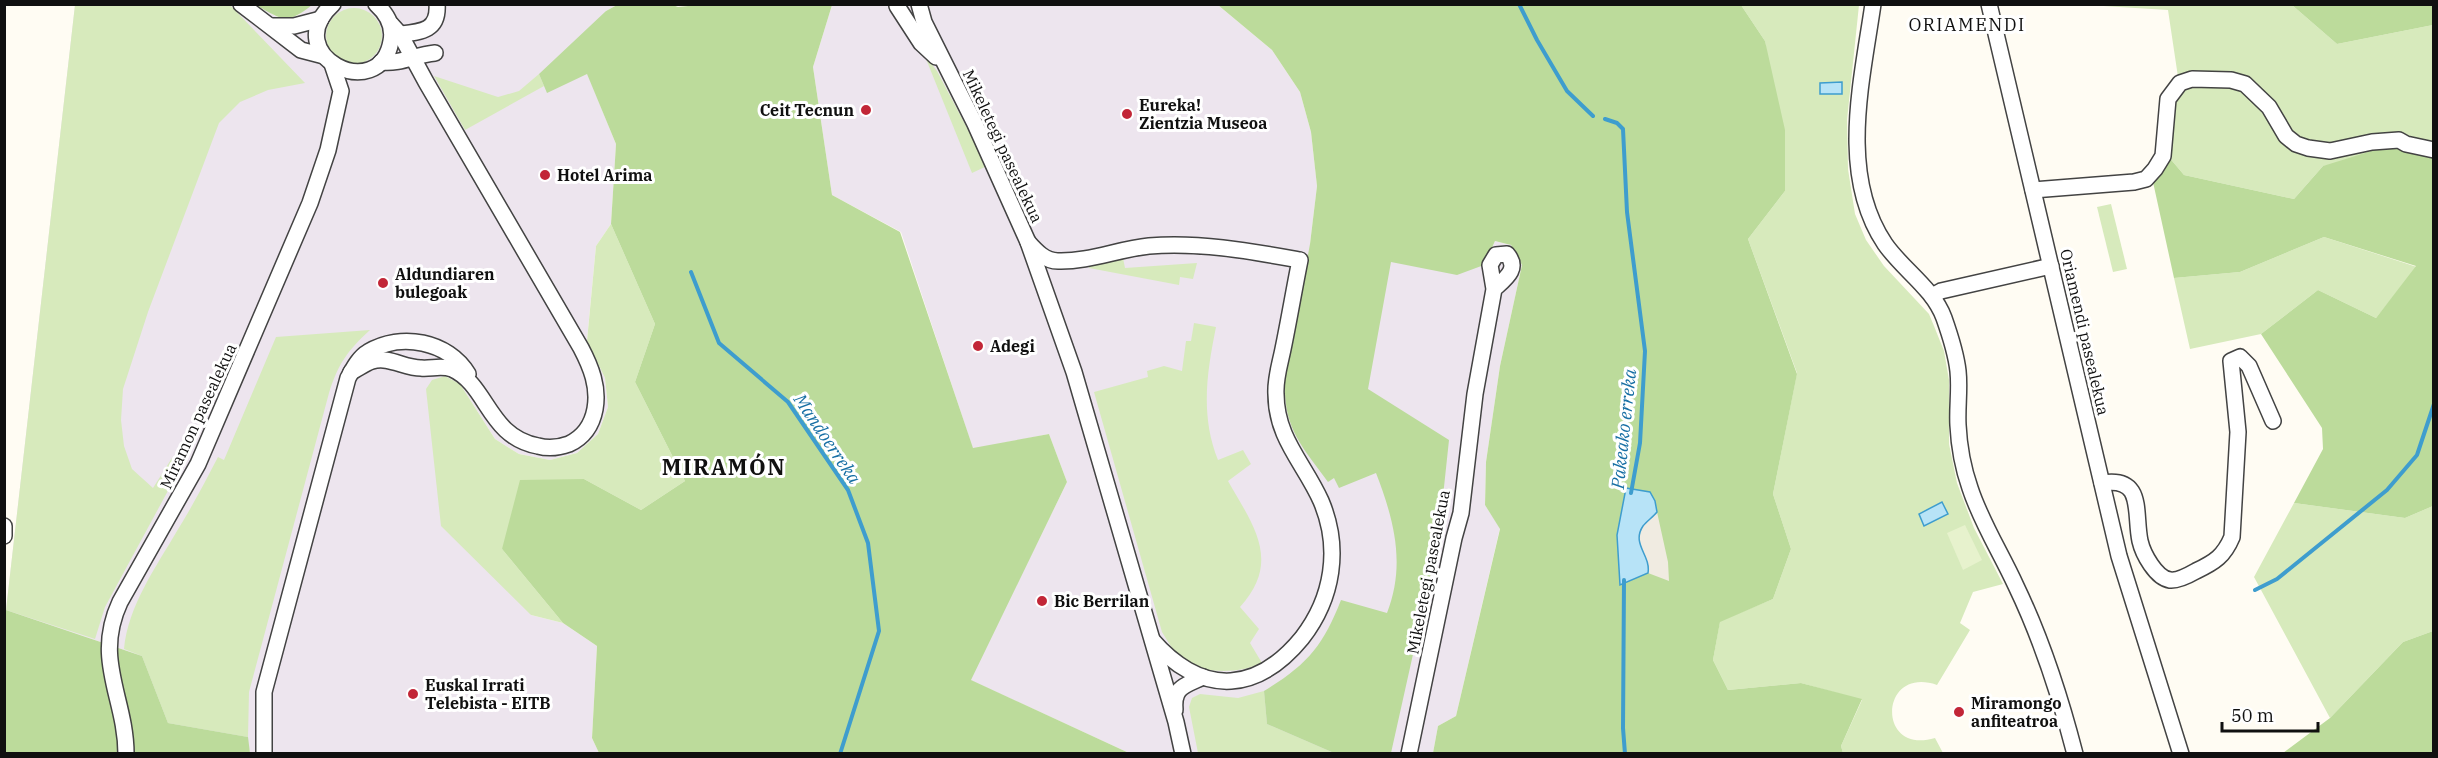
<svg xmlns="http://www.w3.org/2000/svg" width="2438" height="758" font-family="'IBM Plex Serif',serif">
<rect width="100%" height="100%" fill="#fffcf3"/>
<g fill="#ede5ee">
<path d="M312,4L617,5L606,11L587,73L616,144L611,224L596,246L587,340L605,378L608,407L598,434L577,453L550,460L519,454L495,439L460,384L426,389L531,615L563,623L597,646L592,738L599,753H250L247,737L168,723L142,656L6,610L75,5H256L279,18L296,17Z"/>
<path d="M832,5H1218L1272,50L1300,92L1311,132L1317,186L1310,244L1484,265L1495,241L1511,245L1522,265L1500,366L1486,462L1485,505L1500,528L1456,716L1438,726L1433,753H1129L970,680L1067,482L1049,434L973,449L901,232L832,195L813,67Z"/>
</g>
<g fill="#d7eabc">
<path d="M75,5H230L305,83L268,90L240,102L219,123L148,312L123,389L121,420L124,446L132,469L153,488L172,458L183,463L105,607L95,639L6,610Z"/>
<path d="M1741,5H1859L1847,120L1848,169L1855,214L1866,240L1884,266L1929,314L1934,326L1944,351L1949,380V444L1957,483L1974,528L2003,584L1973,592L1960,623L1970,630L1937,685C1879,665 1876,756 1935,738L1943,753H1843L1841,746L1862,700L1801,683L1728,690L1713,660L1720,621L1773,599L1791,549L1773,494L1797,373L1748,239L1785,191L1765,41Z"/>
<path d="M2087,5H2292L2337,44L2433,25V156L2323,166L2294,199L2184,175L2168,156L2178,77L2168,10Z"/>
<circle cx="354" cy="36" r="28"/>
<path d="M924,54L937,71L987,166L972,173Z"/>
<path d="M539,74L544,86L465,130L434,76L498,97L519,91Z"/>
<path d="M2111,204L2127,269L2113,272L2097,207Z"/>
<path d="M611,224L655,324L635,382L685,481L641,510L584,479L502,549L563,623L531,615L441,526L426,389L432,380L445,376L460,384L495,439L519,454L550,460L577,453L598,434L608,407L605,378L587,341L596,246Z"/>
<path d="M2324,237L2417,267L2376,318L2318,290L2261,334L2190,349L2174,278L2240,272Z"/>
<path d="M1123,258L1125,268L1197,263L1193,279L1180,277L1179,285L1089,268V266Z"/>
<path d="M1194,323L1216,327C1207,372 1200,415 1218,460L1243,450L1251,464L1228,481C1253,525 1282,561 1240,607L1259,629L1250,643L1262,663C1241,673 1206,675 1185,661C1175,654 1168,642 1162,632L1094,392L1148,377L1147,371L1164,366L1182,371L1186,341H1191Z"/>
<path d="M370,330C348,350 338,364 329,393L249,692L248,737L168,723L142,656L124,649C128,606 156,567 177,531C192,507 205,482 218,457L224,460L276,337Z"/>
<path d="M2294,503L2405,518L2433,506V631L2403,642L2330,718L2254,577Z"/>
<path d="M1264,691L1267,724L1334,753H1198L1189,707L1192,698L1200,694L1238,698Z"/>
</g>
<g fill="#bcdb9b">
<path d="M670,4L678,7L708,4L832,5L813,67L832,195L900,232L973,448L1049,434L1067,482L971,680L1129,753H599L592,738L597,646L563,623L502,549L520,480L584,479L641,510L685,481L635,382L655,324L611,224L616,144L587,74L547,93L539,74L606,11L617,5Z"/>
<path d="M256,5H312C287,25 282,20 256,5Z"/>
<path d="M1218,5H1741L1765,41L1785,130V191L1748,239L1797,374L1773,494L1791,549L1773,599L1720,622L1713,660L1728,690L1801,683L1862,699L1841,746L1843,753H1433L1438,726L1456,716L1500,529L1485,505L1486,462L1500,366L1522,265L1511,245L1495,241L1484,265L1457,275L1391,262L1368,389L1449,440L1439,534L1432,569L1391,753H1334L1267,724L1264,691C1307,665 1323,646 1341,600L1387,613C1406,564 1394,520 1376,473L1339,488L1334,478L1328,482C1301,445 1283,428 1285,380L1310,244L1317,186L1311,132L1300,92L1272,50Z"/>
<path d="M2292,5H2433V25L2337,44Z"/>
<path d="M2391,145L2433,156V506L2405,518L2294,503L2323,449L2322,428L2261,334L2318,290L2376,318L2416,266L2324,237L2240,272L2174,278L2153,182L2168,156L2184,175L2294,199L2323,166Z"/>
<path d="M6,610L142,656L168,723L248,737L250,753L5,754Z"/>
<path d="M2433,631V753H2283L2330,718L2403,642Z"/>
</g>
<path fill="#e7f2cd" d="M1965,525L1982,560L1963,570L1947,533Z"/>
<path fill="#f0ebe1" d="M1657,512L1668,562L1669,581L1648,573L1649,567L1638,543L1639,533L1644,524Z"/>
<g fill="#b7e3f7" stroke="#3e9dce" stroke-width="1.5">
<path d="M1842,82V94H1820V83Z"/>
<path d="M1626,488L1650,492L1655,501L1657,512C1653,517 1647,521 1643,526C1631,544 1651,555 1648,573L1620,585L1617,535Z"/>
<path d="M1942,502L1948,514L1924,526L1919,514Z"/>
</g>
<g fill="none" stroke-linecap="round" stroke-linejoin="round">
<g stroke="#3e9dce" stroke-width="4">
<path d="M1519,4L1537,40L1567,91L1593,116"/>
<path d="M1605,119L1617,123L1623,129L1627,212L1645,351L1640,443L1631,493"/>
<path d="M691,272L719,343L788,402L848,490L868,543L879,631L840,754"/>
<path d="M1624,580L1623,728L1625,754"/>
<path d="M2255,590L2277,579L2387,490L2417,455L2434,404"/>
</g>
<g stroke="#434343" stroke-width="18">
<g id="minor">
<path d="M241,4L301,50L324,56"/>
<path d="M333,4C277,55 380,106 391,41C394,26 387,14 376,4"/>
<path d="M919,4L924,22L975,124L1028,242L1074,372L1176,722L1183,754"/>
<path d="M1873,4C1862,81 1838,174 1885,244C1903,270 1933,288 1944,318C1950,335 1956,353 1958,371C1960,389 1957,407 1958,425C1959,446 1963,468 1970,488C1981,522 2001,553 2016,586C2042,640 2060,696 2075,754"/>
<path d="M1989,4L2119,556L2181,754"/>
<path d="M897,6L921,43L936,57"/>
<path d="M271,26H294L321,19"/>
<path d="M400,34C421,32 439,31 437,4"/>
<path d="M381,62C402,64 414,55 435,53"/>
<path d="M2033,190L2134,182L2146,179L2155,169L2163,156L2168,99L2180,83L2192,79L2231,80L2245,84L2269,107L2286,136L2296,144L2308,148L2330,151L2372,142L2399,140L2406,144L2434,150"/>
<path d="M1028,242C1036,251 1045,261 1058,261C1088,262 1119,249 1149,246C1200,242 1249,251 1300,260C1294,290 1289,320 1283,349C1280,364 1275,379 1276,394C1276,438 1304,463 1321,501C1341,548 1333,598 1302,638C1284,660 1260,679 1231,681C1200,683 1172,663 1153,641"/>
<path d="M1932,296L1941,291L2051,266"/>
<path d="M351,372C358,369 365,363 372,361C389,356 404,368 421,368C431,369 442,365 452,369C488,385 488,437 538,446C549,449 558,448 569,444C584,437 592,425 595,409C599,387 591,367 581,348L426,82L400,34L391,24"/>
<path d="M2102,483C2145,476 2134,513 2140,541C2143,554 2156,578 2170,580C2178,581 2189,575 2196,571C2215,562 2224,556 2232,537L2238,432L2231,361L2240,357L2249,366L2273,421"/>
<path d="M4,526V536"/>
<path d="M1175,710C1173,687 1184,686 1203,677"/>
<path d="M126,754C126,698 93,660 120,602L198,464L310,203L328,150L341,91L332,64"/>
<path d="M264,754V692L348,378C353,369 359,357 368,352C401,332 448,341 468,374"/>
<path d="M1409,754L1454,538L1461,513L1475,394L1494,289L1490,265L1496,255L1507,254C1520,269 1505,279 1494,289"/>
</g>
</g>
<use href="#minor" stroke="#fff" stroke-width="15"/>
</g>
<g fill="#c22637" stroke="#fff" stroke-width="2">
<circle cx="866" cy="110" r="6"/>
<circle cx="1127" cy="114" r="6"/>
<circle cx="545" cy="175" r="6"/>
<circle cx="383" cy="283" r="6"/>
<circle cx="978" cy="346" r="6"/>
<circle cx="1042" cy="601" r="6"/>
<circle cx="413" cy="694" r="6"/>
<circle cx="1959" cy="712" r="6"/>
</g>
<g text-anchor="middle" stroke-width="6" stroke-linejoin="round" paint-order="stroke">
<g font-size="16" font-weight="bold" fill="#101010" stroke="#fff" text-anchor="start">
<text x="1139" y="111">Eureka!<tspan x="1139" dy="18">Zientzia Museoa</tspan></text>
<text x="854" y="116" text-anchor="end">Ceit Tecnun</text>
<text x="557" y="181">Hotel Arima</text>
<text x="395" y="280">Aldundiaren<tspan x="395" dy="18">bulegoak</tspan></text>
<text x="990" y="352">Adegi</text>
<text x="1054" y="607">Bic Berrilan</text>
<text x="425" y="691">Euskal Irrati<tspan x="425" dy="18">Telebista - EITB</tspan></text>
<text x="1971" y="709">Miramongo<tspan x="1971" dy="18">anfiteatroa</tspan></text>
</g>
<g font-size="16" fill="#101010" stroke="#fff">
<text transform="translate(1003 146) rotate(65)" y="6">Mikeletegi pasealekua</text>
<text transform="translate(2085 332) rotate(77)" y="6">Oriamendi pasealekua</text>
<text transform="translate(198 416) rotate(-65)" y="6">Miramon pasealekua</text>
<text transform="translate(1428 572) rotate(-79)" y="6">Mikeletegi pasealekua</text>
</g>
<g font-size="18" letter-spacing="1.5" fill="#101010" stroke="#fff">
<text x="1967" y="31">ORIAMENDI</text>
</g>
<g font-size="18" font-style="italic" fill="#176fa4" stroke="#fff">
<text transform="translate(1624 429) rotate(-84)" y="6">Pakeako erreka</text>
<text transform="translate(827 439) rotate(56)" y="6">Mandoerreka</text>
</g>
<g font-size="22" font-weight="bold" letter-spacing="1.5" fill="#101010" stroke="#fff">
<text x="724" y="475">MIRAMÓN</text>
</g>
</g>
<rect width="2438" height="758" fill="none" stroke="#101010" stroke-width="12"/>
<path d="M2222 722v9h96v-9" fill="none" stroke="#101010" stroke-width="3"/>
<text x="2231" y="722" font-size="18" fill="#101010" stroke="#ffffff" stroke-width="4.5" paint-order="stroke">50 m</text>
</svg>
